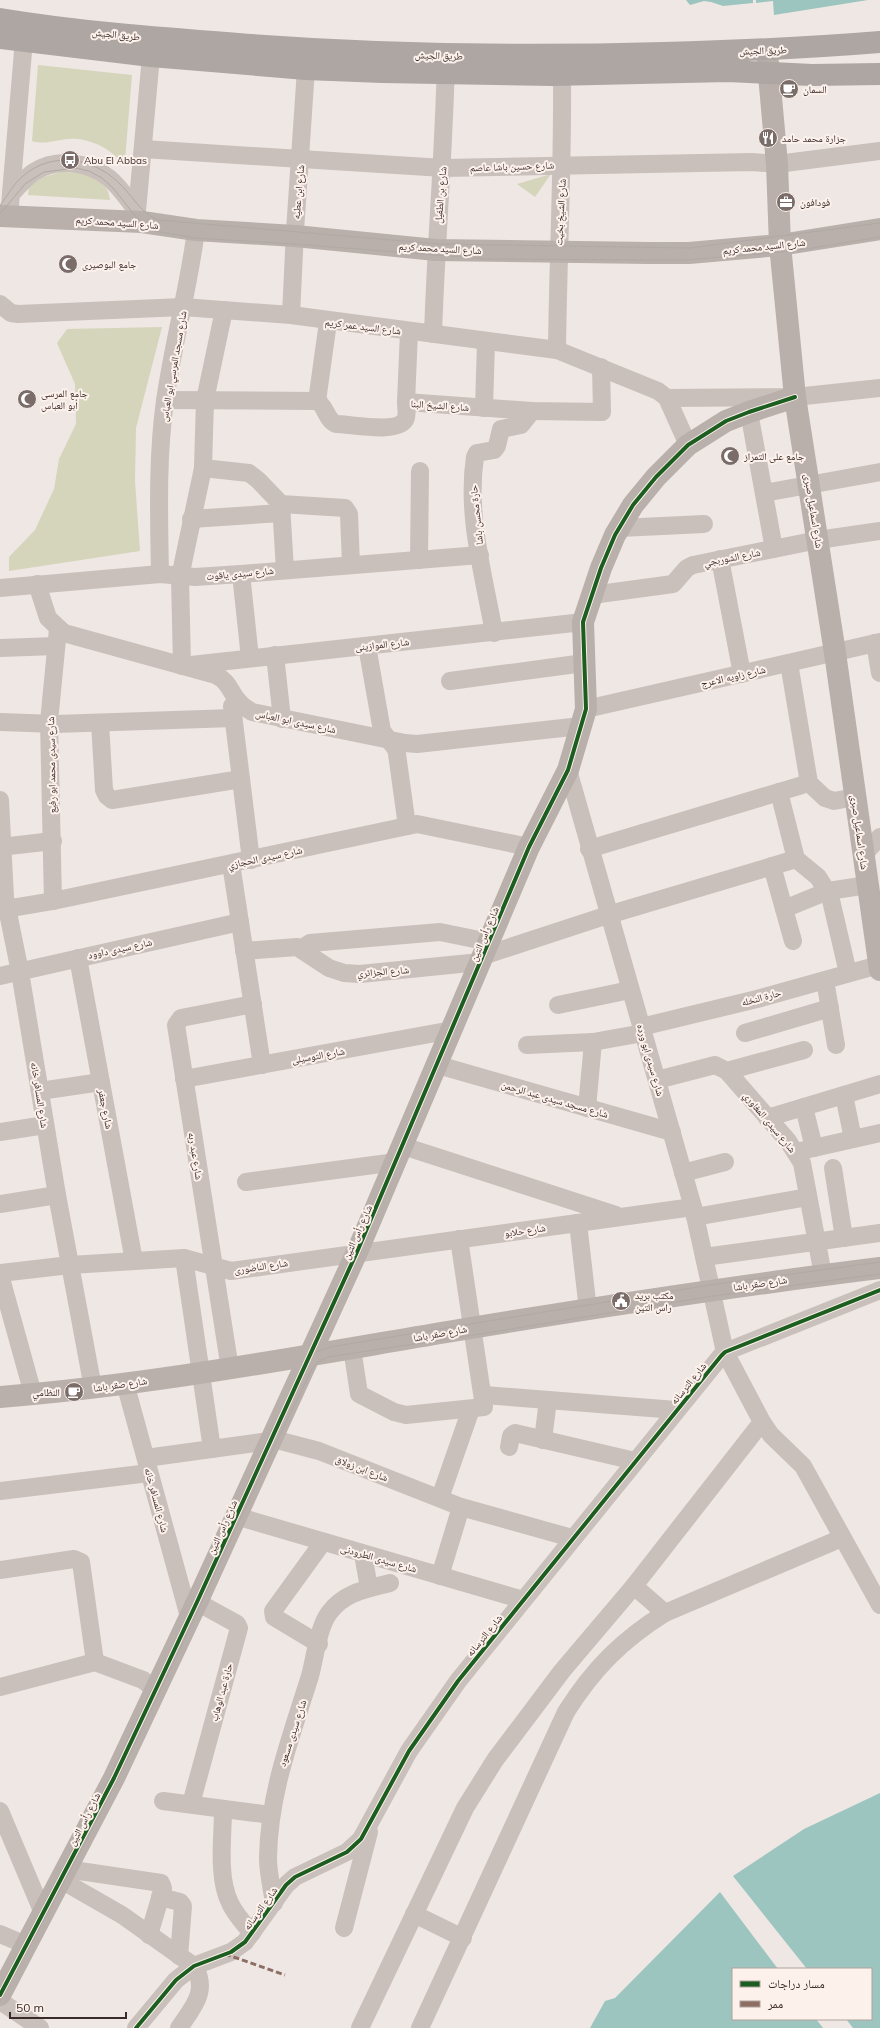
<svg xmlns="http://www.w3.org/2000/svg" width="880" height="2028" font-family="Mulish,'Noto Naskh Arabic',sans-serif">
<rect width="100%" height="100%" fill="#efe7e3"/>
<g fill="#d5d5bb">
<path d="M38,65L132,75L125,160C117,159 116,156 109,151C101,145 88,140 78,139C61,137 47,146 32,141Z"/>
<path d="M61,172C82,172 107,174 110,200L28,195L29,186L43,177Z"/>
<path d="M551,174L535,197L517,184Z"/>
<path d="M162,327L136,428L135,481L140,551L9,571V557L35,530L54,489L59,459L76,424L75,384L57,343L67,329Z"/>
</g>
<g fill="#9cc5bf">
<path d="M686,0H753V3L723,6L711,2L704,1L690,5Z"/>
<path d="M756,0H868L774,15L773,1L756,3Z"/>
<path d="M880,1793V2028H853L846,2019H871V1969H807L733,1876L804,1829Z"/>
<path d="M720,1892L778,1969H733V2019H816L823,2028H590L605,2001L615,1998Z"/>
</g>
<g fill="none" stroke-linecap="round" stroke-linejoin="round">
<g stroke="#c9bfbb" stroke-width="18">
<path d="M143,149L443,168L752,162L777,164L880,151"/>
<path d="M12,193C19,186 26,177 34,172C57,157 89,162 109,178C120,187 128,200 137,211"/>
<path d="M9,217L25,28"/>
<path d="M137,222V211L151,56"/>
<path d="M0,304L11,313L18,314L183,307L291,315L557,350L658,391L667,398L688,445"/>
<path d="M224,310L205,400L203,468L180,577L182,666L583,622"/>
<path d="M291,315L295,231L306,69"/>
<path d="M433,334C436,243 444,151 446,60"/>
<path d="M557,350C558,258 563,166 562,74"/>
<path d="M667,398L795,397L880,388"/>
<path d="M165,400L317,401C326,406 326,420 336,424C351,424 396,434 405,420C408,415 406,408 406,402L532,411L602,412L601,367"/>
<path d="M317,401L328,322"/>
<path d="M406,402L409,332"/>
<path d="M484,408L486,342"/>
<path d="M749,412L774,549"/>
<path d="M203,468L249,473L258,480L281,504L345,508L349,514L351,565"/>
<path d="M764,493L880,472"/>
<path d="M281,504L285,570"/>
<path d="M191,519L281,513"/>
<path d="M620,528L704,524"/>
<path d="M720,559L742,674"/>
<path d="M419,560L420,471"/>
<path d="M160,574C159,516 157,458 165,401C173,343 189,287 196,230"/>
<path d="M241,574L250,658"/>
<path d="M37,584L48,618L64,633L216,675C231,683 230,694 241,704C244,707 249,710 252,712L405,743L417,744L581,726"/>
<path d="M0,588L160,574L195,577L241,574L480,555"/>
<path d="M592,595L673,584L687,568L693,565L818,540L880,531"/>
<path d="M494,633C484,576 466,515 475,457L477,453L494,450L497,446L501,429L521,425L532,411"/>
<path d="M875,643L880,673"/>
<path d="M367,646L382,731L396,749L397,754L407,826"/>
<path d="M0,648L56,646"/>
<path d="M275,655L282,719"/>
<path d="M789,663L809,783L825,798L834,801L855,797"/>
<path d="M450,681L584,663"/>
<path d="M232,706L251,860"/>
<path d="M586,709L880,642"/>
<path d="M0,722L56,724L233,718"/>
<path d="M100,723L104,790L107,796L112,800L241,779"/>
<path d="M568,770L693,1207L725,1352L762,1422L771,1435L803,1466L880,1605"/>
<path d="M779,792L796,859L818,877L830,896L848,973"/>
<path d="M0,800L5,898L20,972L57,1195L93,1388"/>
<path d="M0,847L53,841"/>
<path d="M589,849L809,783"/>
<path d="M863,855L880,837"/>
<path d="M231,864L262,1065"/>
<path d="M772,866L793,941"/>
<path d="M53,901L49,722L58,629"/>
<path d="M784,909L828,891L868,885"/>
<path d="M0,910L53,901L417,824L529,847"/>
<path d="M301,949L310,943L440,932L489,942"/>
<path d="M244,951L297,947L329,968L344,973L360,974L480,962"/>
<path d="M483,956L608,915L796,859"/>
<path d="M78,958L134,1261"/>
<path d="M0,976L240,922"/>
<path d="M825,980L836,1045"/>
<path d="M558,1005L630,990"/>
<path d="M641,1027L757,999L879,965"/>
<path d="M745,1033L830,1008"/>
<path d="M527,1045L593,1042L643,1033"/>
<path d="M438,1065L672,1132"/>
<path d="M727,1071L804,1050"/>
<path d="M184,1079L452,1030"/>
<path d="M657,1080L715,1065L727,1071L788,1141L802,1163L823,1275"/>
<path d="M40,1091L101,1082"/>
<path d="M844,1095L853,1139"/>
<path d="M804,1107L814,1148"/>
<path d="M587,1108L593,1042"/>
<path d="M767,1118L880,1084"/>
<path d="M0,1132L45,1125"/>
<path d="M403,1146L616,1215"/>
<path d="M796,1152L880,1133"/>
<path d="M833,1168L844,1238"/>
<path d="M683,1173L725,1162"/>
<path d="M246,1182L396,1162"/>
<path d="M0,1204L57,1195"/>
<path d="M695,1217L808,1197"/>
<path d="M578,1223L588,1310"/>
<path d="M704,1257L880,1233"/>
<path d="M184,1258L212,1449"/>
<path d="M0,1273L70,1265L184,1258L231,1271L693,1207"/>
<path d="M0,1275L33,1394"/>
<path d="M352,1348L359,1394L394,1412L406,1415L484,1407L459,1239"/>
<path d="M230,1369L176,1025L181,1018L253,1004"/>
<path d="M125,1383L188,1613L191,1616"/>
<path d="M484,1395L676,1410"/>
<path d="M543,1440L548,1400"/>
<path d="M509,1447L511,1436L515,1433L635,1461"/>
<path d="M146,1458L277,1440L319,1451L461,1507L572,1538"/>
<path d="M0,1491L149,1473"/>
<path d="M440,1498L471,1409"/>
<path d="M236,1516L523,1600"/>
<path d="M363,1554L369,1588"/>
<path d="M0,1570L74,1559L81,1562L95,1662"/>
<path d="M440,1576L461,1507"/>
<path d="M634,1586L665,1613"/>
<path d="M319,1644L274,1617L273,1611L323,1542"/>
<path d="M0,1687L95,1662L143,1680L156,1690"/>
<path d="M163,1801L271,1815"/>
<path d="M191,1804L239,1628L237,1624L197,1602"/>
<path d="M223,1809C223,1837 217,1877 230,1903C235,1914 244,1924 252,1933"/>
<path d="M0,1811L43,1913"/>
<path d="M66,1869L161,1883L163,1888L149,1935"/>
<path d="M61,1880L122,1915L194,1966C209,1991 193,2007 179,2028"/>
<path d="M160,1897L180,1902L183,1906L179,1956"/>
<path d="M274,1903C272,1889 268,1873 268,1858C269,1793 291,1737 310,1676C315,1658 318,1628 329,1613C344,1592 367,1589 390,1583"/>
<path d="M414,1914L463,1938"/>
<path d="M344,1928L369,1832"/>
<path d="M0,1934L26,1945"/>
<path d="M0,2001L40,2028"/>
<path d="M136,2028L176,1980L194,1966L231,1952L245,1942L286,1885L295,1877L347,1852L361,1839L409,1751L458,1681L721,1356L725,1352L880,1290"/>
<path d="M360,2028L465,1808L495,1760L562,1671L634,1586L762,1422"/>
<path d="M420,2028L566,1712C593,1669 622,1640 665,1613L842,1538"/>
</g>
<g stroke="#b9afab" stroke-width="22">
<path d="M767,53L777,164L780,245L795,397L835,653L880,970"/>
<path d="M0,216L142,222L196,230L295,236L436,250L649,253H689L780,245L880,229"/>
<path d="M0,1397C150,1385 298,1357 447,1332C591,1308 735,1286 880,1268"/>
<path d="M0,1995L114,1778L197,1602L357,1252L529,847L568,770L586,709L583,622L601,568L615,535L633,505L656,477L688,445L726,421L749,412L795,397"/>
</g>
<g stroke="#aea6a2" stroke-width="22">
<path d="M0,19C79,32 159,38 238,44C380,55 521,57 663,53C736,51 808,48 880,42"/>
<path d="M0,38L151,56L306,69L382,72L552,75L728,71L812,75L880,74"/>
</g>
<g stroke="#b1a9a5" stroke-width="1">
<path d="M0,205C8,196 13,184 23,176C53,150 95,158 121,185C134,198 141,213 158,220L439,244L690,248L880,223"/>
<path d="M0,214L25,184L44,172L76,168L89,171L102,178L113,188L137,218L148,227L155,231L195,238L294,244L486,259L650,260H686L793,251L880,237"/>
<path d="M0,1988L92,1813L196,1599L267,1440L305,1363L316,1352L330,1347L710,1285L880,1262"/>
<path d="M0,2001C33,1939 67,1878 99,1816C174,1668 239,1516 313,1367L318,1362L328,1357L474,1335L713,1296L880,1274"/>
</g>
<path stroke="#8d6e63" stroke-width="3" stroke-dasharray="6 3" stroke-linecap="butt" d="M225,1954L285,1975"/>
<g stroke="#fcf1eb" stroke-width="6">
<g id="cycleway">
<path d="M0,1995L114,1778L197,1602L357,1252L529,847L568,770L586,709L583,622L601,568L615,535L633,505L656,477L688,445L726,421L749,412L795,397"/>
<path d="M136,2028L176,1980L194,1966L231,1952L245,1942L286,1885L295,1877L347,1852L361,1839L409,1751L458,1681L721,1356L725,1352L880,1290"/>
</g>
</g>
<use href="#cycleway" stroke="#1b5e20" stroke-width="4"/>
</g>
<defs>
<g id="cafe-disc" transform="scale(1)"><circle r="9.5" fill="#7a6d69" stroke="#fcf1eb"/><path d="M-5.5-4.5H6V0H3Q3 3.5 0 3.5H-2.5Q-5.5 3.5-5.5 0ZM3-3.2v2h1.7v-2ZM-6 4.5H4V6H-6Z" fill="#fff"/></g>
<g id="restaurant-disc" transform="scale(1)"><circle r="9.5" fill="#7a6d69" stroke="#fcf1eb"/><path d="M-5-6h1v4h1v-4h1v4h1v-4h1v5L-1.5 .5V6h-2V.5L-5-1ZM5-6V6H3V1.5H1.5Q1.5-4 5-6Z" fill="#fff"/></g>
<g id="bus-disc" transform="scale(1)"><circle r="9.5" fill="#7a6d69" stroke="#fcf1eb"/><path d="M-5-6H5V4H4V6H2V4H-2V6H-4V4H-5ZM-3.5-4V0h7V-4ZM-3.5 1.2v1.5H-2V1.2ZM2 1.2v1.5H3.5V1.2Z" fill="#fff"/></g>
<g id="office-disc" transform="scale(1)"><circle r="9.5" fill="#7a6d69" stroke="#fcf1eb"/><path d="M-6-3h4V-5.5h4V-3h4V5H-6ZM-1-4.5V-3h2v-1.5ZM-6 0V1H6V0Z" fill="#fff"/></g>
<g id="mosque-disc" transform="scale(1)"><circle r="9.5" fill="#7a6d69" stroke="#fcf1eb"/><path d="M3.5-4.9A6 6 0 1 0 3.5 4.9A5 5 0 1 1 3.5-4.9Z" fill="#fff"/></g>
<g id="civic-disc" transform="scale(1)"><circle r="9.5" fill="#7a6d69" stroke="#fcf1eb"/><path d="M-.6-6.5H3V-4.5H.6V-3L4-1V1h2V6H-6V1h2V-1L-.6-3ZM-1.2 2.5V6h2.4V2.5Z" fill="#fff"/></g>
</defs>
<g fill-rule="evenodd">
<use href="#cafe-disc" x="789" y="89"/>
<use href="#restaurant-disc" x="768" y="138"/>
<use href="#bus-disc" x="70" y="160"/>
<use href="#office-disc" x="786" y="202"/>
<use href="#mosque-disc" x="68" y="264"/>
<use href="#mosque-disc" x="27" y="399"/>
<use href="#mosque-disc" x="730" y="456"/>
<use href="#civic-disc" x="621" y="1301"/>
<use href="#cafe-disc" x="74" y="1392"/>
</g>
<g text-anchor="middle" stroke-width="4" stroke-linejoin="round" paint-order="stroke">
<g font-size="10" fill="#3b2b28" stroke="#fcf1eb">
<text transform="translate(116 34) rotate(6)" y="4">طريق الجيش</text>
<text transform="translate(763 50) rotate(-2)" y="4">طريق الجيش</text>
<text transform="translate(439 55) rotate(2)" y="4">طريق الجيش</text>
<text transform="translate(512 166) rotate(-2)" y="4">شارع حسين باشا عاصم</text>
<text transform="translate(298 192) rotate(-85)" y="4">شارع ابن عطيه</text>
<text transform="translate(440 195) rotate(-85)" y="4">شارع بن الطفيل</text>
<text transform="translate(560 212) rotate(-87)" y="4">شارع الشيخ بخيت</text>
<text transform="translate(117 222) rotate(4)" y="4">شارع السيد محمد كريم</text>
<text transform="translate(764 246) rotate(-6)" y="4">شارع السيد محمد كريم</text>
<text transform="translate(440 248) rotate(3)" y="4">شارع السيد محمد كريم</text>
<text transform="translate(363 326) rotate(7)" y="4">شارع السيد عمر كريم</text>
<text transform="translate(173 366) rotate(-80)" y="4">شارع مسجد المرسي ابو العباس</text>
<text transform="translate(440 405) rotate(4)" y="4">شارع الشيخ البنا</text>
<text transform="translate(814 511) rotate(81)" y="4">شارع اسماعيل صبرى</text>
<text transform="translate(476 515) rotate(-96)" y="4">حارة محسن باشا</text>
<text transform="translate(732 557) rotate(-11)" y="4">شارع الشوربجي</text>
<text transform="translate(240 573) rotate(-5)" y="4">شارع سيدى ياقوت</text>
<text transform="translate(382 644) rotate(-6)" y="4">شارع الموازينى</text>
<text transform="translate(733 676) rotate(-13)" y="4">شارع زاويه الاعرج</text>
<text transform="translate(296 721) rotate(12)" y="4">شارع سيدى ابو العباس</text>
<text transform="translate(51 765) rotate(-91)" y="4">شارع سيدى محمد ابو رفيع</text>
<text transform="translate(860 832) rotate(82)" y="4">شارع اسماعيل صبرى</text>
<text transform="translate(265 857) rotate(-12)" y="4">شارع سيدى الحجازي</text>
<text transform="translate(484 934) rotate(-67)" y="4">شارع رأس التين</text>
<text transform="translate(120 948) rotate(-12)" y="4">شارع سيدى داوود</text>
<text transform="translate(383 971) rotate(-4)" y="4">شارع الجزائري</text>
<text transform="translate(761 997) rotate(-15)" y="4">حارة النخله</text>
<text transform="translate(318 1055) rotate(-10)" y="4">شارع التوسيلى</text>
<text transform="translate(651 1060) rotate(74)" y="4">شارع سيدى ابو ورده</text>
<text transform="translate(40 1095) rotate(81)" y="4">شارع المسافر خانه</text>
<text transform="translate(555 1099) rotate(16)" y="4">شارع مسجد سيدى عبد الرحمن</text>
<text transform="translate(106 1109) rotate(79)" y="4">شارع جعفر</text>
<text transform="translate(770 1122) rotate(50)" y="4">شارع سيدى المغاوري</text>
<text transform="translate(196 1156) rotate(81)" y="4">شارع عبد ربه</text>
<text transform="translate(525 1230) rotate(-8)" y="4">شارع حلابو</text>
<text transform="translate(357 1232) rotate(-66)" y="4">شارع رأس التين</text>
<text transform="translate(261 1266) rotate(-8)" y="4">شارع الناضورى</text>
<text transform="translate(760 1283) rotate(-8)" y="4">شارع صقر باشا</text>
<text transform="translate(440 1333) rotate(-10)" y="4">شارع صقر باشا</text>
<text transform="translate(688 1383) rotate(-51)" y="4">شارع الترسانه</text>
<text transform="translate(120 1384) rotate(-8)" y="4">شارع صقر باشا</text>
<text transform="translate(362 1468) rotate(21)" y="4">شارع ابن زولاق</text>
<text transform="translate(157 1500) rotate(75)" y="4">شارع المسافر خانه</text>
<text transform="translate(222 1527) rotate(-66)" y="4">شارع رأس التين</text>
<text transform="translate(379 1558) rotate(16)" y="4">شارع سيدى الطرودنى</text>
<text transform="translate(484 1635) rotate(-51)" y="4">شارع الترسانه</text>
<text transform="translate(221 1692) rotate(-75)" y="4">حارة عبد الوهاب</text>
<text transform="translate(292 1733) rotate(-72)" y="4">شارع سيدى مسعود</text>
<text transform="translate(84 1819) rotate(-63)" y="4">شارع رأس التين</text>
<text transform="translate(260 1908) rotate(-54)" y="4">شارع الترسانه</text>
</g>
<g font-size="10" fill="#3b2b28" stroke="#fcf1eb" text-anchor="start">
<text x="803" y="93">السمان</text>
<text x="782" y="142">جزارة محمد حامد</text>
<text x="84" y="164">Abu El Abbas</text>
<text x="800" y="206">فودافون</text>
<text x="82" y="268">جامع البوصيرى</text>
<text x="41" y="397">جامع المرسى<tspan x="41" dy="12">أبو العباس</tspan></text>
<text x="744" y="460">جامع على التمراز</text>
<text x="635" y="1299">مكتب بريد<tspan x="635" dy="12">راس التين</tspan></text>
<text x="60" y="1396" text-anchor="end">النظامي</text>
</g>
</g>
<rect x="732" y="1968" width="140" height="52" fill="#fcf1eb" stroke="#afa29d"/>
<rect x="740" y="1981" width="20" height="6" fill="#1b5e20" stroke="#afa29d"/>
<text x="768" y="1988" font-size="12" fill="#3b2b28">مسار دراجات</text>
<rect x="740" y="2001" width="20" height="6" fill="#8d6e63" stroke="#afa29d"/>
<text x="768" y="2008" font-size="12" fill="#3b2b28">ممر</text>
<path d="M10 2012v6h116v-6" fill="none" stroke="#3b2b28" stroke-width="2"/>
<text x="16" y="2012" font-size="12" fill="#3b2b28" stroke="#fcf1eb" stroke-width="3" paint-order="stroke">50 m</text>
</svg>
